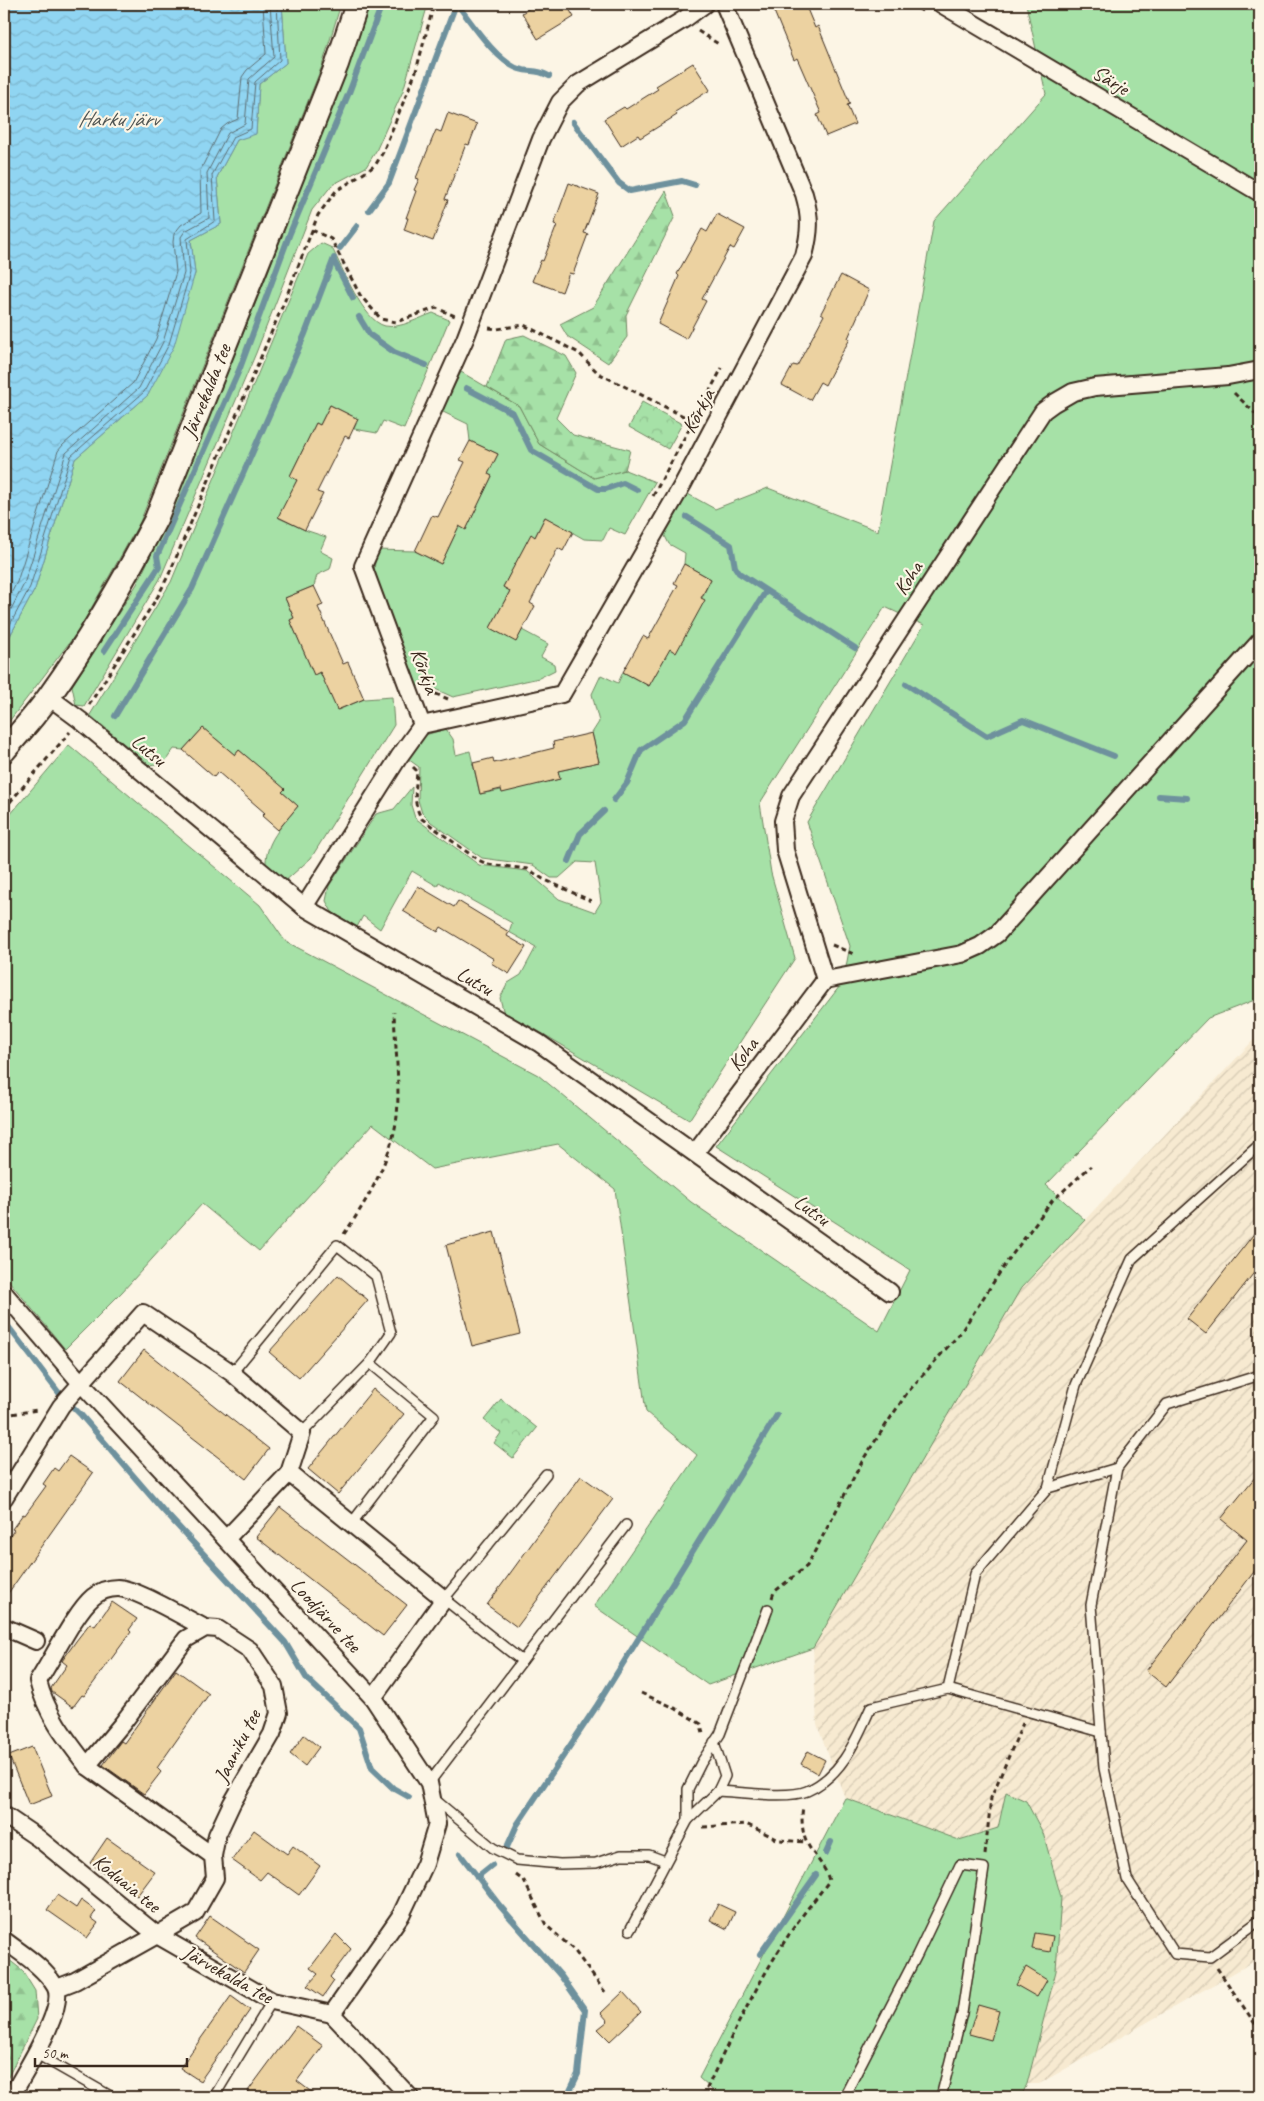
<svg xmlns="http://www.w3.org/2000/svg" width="1264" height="2101" font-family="Caveat,sans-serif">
<defs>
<pattern id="industrial-furrows" width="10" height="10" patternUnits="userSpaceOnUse" patternTransform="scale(1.25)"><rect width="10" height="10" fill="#f7ead1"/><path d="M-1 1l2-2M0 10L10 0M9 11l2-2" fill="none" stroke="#d5c9b3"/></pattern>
<pattern id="forest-firs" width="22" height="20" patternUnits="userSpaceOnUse" patternTransform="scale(1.25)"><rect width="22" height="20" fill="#a6e1a7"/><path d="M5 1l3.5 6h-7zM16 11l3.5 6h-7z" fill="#90c18f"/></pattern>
<pattern id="park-crowns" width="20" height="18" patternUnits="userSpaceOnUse" patternTransform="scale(1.25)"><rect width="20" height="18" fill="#a6e1a7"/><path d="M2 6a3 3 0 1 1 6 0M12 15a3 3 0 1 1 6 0" fill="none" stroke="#90c18f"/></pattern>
<pattern id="water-waves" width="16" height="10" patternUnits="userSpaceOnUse" patternTransform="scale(1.25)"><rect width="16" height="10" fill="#90d5f2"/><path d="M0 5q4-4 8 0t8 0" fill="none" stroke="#7db7cf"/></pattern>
</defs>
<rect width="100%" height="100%" fill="#fcf5e5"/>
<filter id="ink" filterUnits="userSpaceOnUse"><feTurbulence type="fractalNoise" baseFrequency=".02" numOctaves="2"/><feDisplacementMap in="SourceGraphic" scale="10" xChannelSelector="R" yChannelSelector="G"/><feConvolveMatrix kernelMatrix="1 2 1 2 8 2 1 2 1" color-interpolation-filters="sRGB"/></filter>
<g filter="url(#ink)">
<path fill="url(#industrial-furrows)" d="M1260,1033V1958L1039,2084H1027L1056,1971L1061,1897L1043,1833L1026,1801L1006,1792L998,1828L959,1840L845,1798L817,1725L813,1648L1021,1288Z"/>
<g fill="#a6e1a7" stroke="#708662">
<path d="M282,4H341L322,66L140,522L79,630L4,728V647L35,589L75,459L148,395L195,274L191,240L221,224L217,177L237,140L256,133L259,84L286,63Z"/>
<path d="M371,4H428L403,91L376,151L366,167L332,185L312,210L256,353L160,579L84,706L76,705L72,686L137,584L164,528L266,277Z"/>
<path d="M1026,4H1260V998L1208,1018L1046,1185L1085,1220L1021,1288L813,1648L708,1685L594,1606L697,1455L646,1412L615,1189L558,1144L432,1169L373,1124L259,1251L202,1204L122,1292L65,1349L4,1275V822L69,745L260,905L285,941L538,1075L691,1202L879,1331L910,1270L716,1146L843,982L850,946L807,822L924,625L885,607L760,803L771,873L795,958L689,1120L528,1025L504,1014L500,998L508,983L521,975L536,947L509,932L512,923L439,882L437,886L412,871L380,929L363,916L357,927L332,912L326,901L329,886L376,814L394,809L412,787L411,805L415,818L479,865L527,871L559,899L595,912L601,902L595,863L577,862L559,878H551L533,865L482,858L431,822L422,813L418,800L419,767L408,759L425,735L446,729L453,739L456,755L470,751L480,794L560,779L558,771L599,762L592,733L599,722L592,694L601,675L618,683L623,672L649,686L669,649L676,652L711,579L684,564L685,553L669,544L664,534L686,493L715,509L768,488L878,531L934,221L1046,94Z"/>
<path d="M321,243L332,248C342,267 363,321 385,326C400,329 419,318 433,313L449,320L404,429L383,421L377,433L354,429L358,419L330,405L320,425L316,423L290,476L297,480L279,518L305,530L326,537L320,551L333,558L330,569L317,575L314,586L285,598L294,618L290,620L314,674L321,672L338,710L364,699L392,697L394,725L311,858L283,883L266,868C264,842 283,825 298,806L282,792L284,789L239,750L235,755L203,728L183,750L174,749L164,763L149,765L90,715L171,582L308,254Z"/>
<path d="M461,372L519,406L539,444L594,478L625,470L655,482L625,535L609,528L603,540L584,539L545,517L535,537L531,535L503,587L510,591L490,628L516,641L522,630L548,644L541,657L554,664L555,670L539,678L453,697L426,685L416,686L380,598L374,572L376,550L415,551L441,564L459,526L466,529L492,476L488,474L498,454L470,441L468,424L441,411Z"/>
<path d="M1006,1792L1026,1801L1043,1833L1061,1897L1056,1971L1027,2084L1021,2097H720L699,2078L845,1798L959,1840L998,1828Z"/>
</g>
<g fill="url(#forest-firs)" stroke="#708662">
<path d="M666,191L675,216L626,315L627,337L608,363L567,336L560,324L593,307Z"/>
<path d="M524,335L566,356L576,373L556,418L573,435L630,450L625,470L594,478L539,444L519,406L487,387L506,339Z"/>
<path d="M4,1956L22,1970L35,1991L37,2019L4,2085Z"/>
</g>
<g fill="url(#park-crowns)" stroke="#708662">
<path d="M642,402L682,424L668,449L629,427Z"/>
<path d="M501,1399L537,1428L513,1458L494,1443L501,1433L484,1420Z"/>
</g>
<path fill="url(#water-waves)" stroke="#6e919d" d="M4,4H282L286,63L259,84L256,134L237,140L217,177L221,224L191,240L195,273L174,346L148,395L75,459L35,589L4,647Z"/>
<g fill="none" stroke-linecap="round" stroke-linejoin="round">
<g stroke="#5d6e73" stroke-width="1">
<path d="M4,607L17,582L58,451L63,445L133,383L156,339L176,272L173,242L174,234L181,225L201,213L200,171L221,129L227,124L238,119L242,77L247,70L266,54L263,4"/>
<path d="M4,623L24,584L66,453L139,388L163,342L184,273L181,237L185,231L209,218L207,173L228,133L245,124L249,79L274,57L270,4"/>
<path d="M4,636L30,587L71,456L144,392L169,344L190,273L187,239L215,221L212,175L233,137L251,129L255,82L280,60L277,4"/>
</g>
<g stroke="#6e919d" stroke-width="6">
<path d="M457,4C471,22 497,62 519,69C532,73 535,68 549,76"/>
<path d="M573,122L619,183L630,191L682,181L695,185"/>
<path d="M369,210L389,183L456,4"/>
<path d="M340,248L357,226"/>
<path d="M334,261L353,298"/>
<path d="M359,317L370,335L394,352L426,365"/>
<path d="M466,388L513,413L531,450L598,489H606L623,483L637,490"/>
<path d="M687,517L731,545L735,567L739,573L855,648"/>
<path d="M104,651L159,567L157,556L240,368L290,233L350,90L382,4"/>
<path d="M906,684L987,736L1023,720L1114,756"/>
<path d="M115,716L192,589L305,334L334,258"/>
<path d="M1159,796L1187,798"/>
<path d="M614,800L627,783L641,750L685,720L766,591"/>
<path d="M569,861L580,834L604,811"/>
<path d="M4,1321L59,1393L81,1415L162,1509L285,1642L307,1679L359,1728L372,1768L393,1788L409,1797"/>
<path d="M507,1847L517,1825L596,1707L777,1415"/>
<path d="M826,1853L831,1842"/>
<path d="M460,1854L500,1906L561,1976L585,2010L578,2074L567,2097"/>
<path d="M477,1877L492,1865"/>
<path d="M760,1954L816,1875"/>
</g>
</g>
<g fill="#ecd2a1" stroke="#3b2a1e">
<path d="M536,4H566L574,17L538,39L522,13Z"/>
<path d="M771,4H805L815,28L818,26L850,104L847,105L855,124L826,136L817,115L821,113L797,58L794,60Z"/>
<path d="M693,63L710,90L675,112L677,115L640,138L638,135L621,146L604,119L624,107L626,109L658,89L656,86Z"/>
<path d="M448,113L477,124L469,145L466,144L445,199L448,200L433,241L404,230L408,218H406L416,191L414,190L419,179L416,178L436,130L441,132Z"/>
<path d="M569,183L599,194L584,233L588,234L573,274L569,273L562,292L532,281L541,260L543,261L557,225L554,224Z"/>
<path d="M717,214L745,229L734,249L730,247L702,299L706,301L686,339L658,324L679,276L677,274L702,229L707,232Z"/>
<path d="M841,275L869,290L848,338L850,339L839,358L825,385L820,382L810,400L782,385L793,365L797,366L824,315L821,313Z"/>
<path d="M330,405L358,419L349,438L345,436L317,492L323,494L305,530L278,517L297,480L290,476L316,423L320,425Z"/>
<path d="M470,441L498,454L488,474L492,476L466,530L459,526L441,564L415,551L432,515L438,517L465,462L460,460Z"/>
<path d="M545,517L573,532L563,551L558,548L530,603L535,606L516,642L490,628L510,591L503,587L531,534L535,537Z"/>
<path d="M684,564L711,579L701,598L705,600L676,653L670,649L649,686L623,672L643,636L648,639L678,585L674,583Z"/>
<path d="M314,586L323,605L318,607L343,664L348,662L364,699L337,710L320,672L314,675L290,620L294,618L285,598Z"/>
<path d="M203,728L235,755L239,750L285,789L282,792L298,806L278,830L262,816L265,813L218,772L214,777L183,750Z"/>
<path d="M592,733L599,762L558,771L560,779L502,793L501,789L480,794L473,763L493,758L494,763L554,748L553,742Z"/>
<path d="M418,886L454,907L458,901L509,932L507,936L526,947L509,974L491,963L494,959L441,927L438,932L403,911Z"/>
<path d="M1260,1226V1265L1206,1334L1187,1319Z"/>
<path d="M494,1232L520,1334L472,1346L446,1245Z"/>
<path d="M338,1275L368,1300L299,1378L269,1352Z"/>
<path d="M144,1350L269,1449L246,1479L120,1381Z"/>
<path d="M373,1389L404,1414L338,1494L308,1469Z"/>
<path d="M69,1456L93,1473L4,1599V1545L14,1530L12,1529L23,1514L25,1515L46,1486L43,1484L54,1468L58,1471Z"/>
<path d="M1260,1471V1564L1166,1687L1146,1671L1247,1540L1221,1519Z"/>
<path d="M581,1476L613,1499L517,1627L487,1605Z"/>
<path d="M280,1507L407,1605L383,1636L256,1537Z"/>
<path d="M112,1602L137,1619L129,1630L131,1632L84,1696L82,1695L73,1707L52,1692L51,1688L67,1665L62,1661L76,1641L90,1623L95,1626Z"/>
<path d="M176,1670L209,1694L157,1768L161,1772L144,1794L103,1765L121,1741L124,1743Z"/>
<path d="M304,1735L319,1747L305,1766L290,1754Z"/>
<path d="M32,1747L52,1796L29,1805L9,1756Z"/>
<path d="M808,1751L825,1760L818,1774L801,1764Z"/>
<path d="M254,1830L287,1854L293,1846L320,1866L299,1895L267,1872L260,1880L232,1860Z"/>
<path d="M107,1838L155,1872L137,1896L90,1863Z"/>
<path d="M57,1895L76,1908L81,1900L96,1911L91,1918L98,1923L87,1938L47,1910Z"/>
<path d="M718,1904L735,1912L727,1929L710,1920Z"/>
<path d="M210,1916L259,1950L244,1972L195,1938Z"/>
<path d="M1035,1933L1053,1936L1050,1952L1032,1949Z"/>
<path d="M336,1934L351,1949L330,1977L334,1981L323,1997L307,1986L318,1974L310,1968Z"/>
<path d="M1026,1967L1047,1980L1037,1997L1016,1985Z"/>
<path d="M623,1992L641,2012L610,2041L598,2029L608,2021L601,2013Z"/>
<path d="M231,1996L250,2010L200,2081L180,2068Z"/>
<path d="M978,2005L999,2011L991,2040L969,2034Z"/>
<path d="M296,2026L323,2046L297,2081L318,2097H256L248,2091Z"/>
</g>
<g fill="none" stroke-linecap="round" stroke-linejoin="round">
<g stroke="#3b2a1e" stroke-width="12">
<g id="lane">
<path d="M232,1373L337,1245L376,1276L391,1333L370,1363L434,1416L351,1524"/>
<path d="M1260,1375L1167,1404L1117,1468L1091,1605L1104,1768L1127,1879L1175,1954L1210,1957L1260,1920"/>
<path d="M302,1433L370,1363"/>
<path d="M1048,1488L1076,1385L1132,1259L1260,1144"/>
<path d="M522,1661L444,1599L546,1474"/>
<path d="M948,1689L1101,1732"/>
<path d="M429,1783L626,1525"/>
<path d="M718,1791C739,1792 788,1799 807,1791C842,1776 856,1740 871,1707L948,1689L975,1574L1048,1488L1117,1468"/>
<path d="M433,1798L493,1848L517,1860L560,1864L596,1863L621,1855H649L665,1861"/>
<path d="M688,1820L718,1791L725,1776L714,1742"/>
<path d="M630,1930L688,1820V1789L701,1763L720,1734L768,1609"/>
<path d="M35,2053L112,2097"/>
<path d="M214,2097L272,2001"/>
<path d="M844,2097L917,1955L960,1865L984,1868L962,2013L941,2097"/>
</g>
</g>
<g stroke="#3b2a1e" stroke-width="20">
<g id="street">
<path d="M941,4L1260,193"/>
<path d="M49,697L80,720L304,907L539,1043L890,1292"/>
<path d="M422,725L363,566L465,339L541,139L560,102L578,84L686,18L705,4"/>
<path d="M304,907L399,757L422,725L562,694L683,484L804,256C810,232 811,218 804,194L724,4"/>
<path d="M825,980L785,850L783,821L791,796L1043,411L1054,403L1073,392L1095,387L1228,376L1260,370"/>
<path d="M695,1153L825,980L962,954L980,946L997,934L1260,641"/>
<path d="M4,1293L80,1382L373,1698L429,1783L437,1824L425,1864L401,1915L332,2014"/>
<path d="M4,1498L61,1406L143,1313L232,1373L302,1433L289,1473L444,1599L373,1698"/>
<path d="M226,1539L289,1473"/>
<path d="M4,1627L36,1641"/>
<path d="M87,1766C67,1740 46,1714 38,1681C52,1660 75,1612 93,1597C100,1591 108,1588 118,1588C135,1588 187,1619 205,1628"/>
<path d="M4,1815L38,1838L157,1935L75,1981L57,1988"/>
<path d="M157,1935L195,1913L215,1878L213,1856L217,1835L232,1803L272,1734L279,1713L274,1686L250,1650L218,1629L205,1628L186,1639L122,1724L87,1766L213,1856"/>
<path d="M157,1935L272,2001L332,2014"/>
<path d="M4,1940C22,1954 43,1966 55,1986C68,2007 22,2076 11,2097"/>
<path d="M332,2014L410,2097"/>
</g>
</g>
<g stroke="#3b2a1e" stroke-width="26">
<path id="secondary" d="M4,751C19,733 36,715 50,695C90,639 124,580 156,519L337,64L357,4"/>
</g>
<g stroke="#3b2a1e" stroke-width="3" stroke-dasharray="5 4" stroke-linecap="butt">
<path d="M910,4L924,12"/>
<path d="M698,31L720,45"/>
<path d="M312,230L331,239L360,295L381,319L396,322L436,308L455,316"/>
<path d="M489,328L497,329L524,325L579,353L598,373L693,421"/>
<path d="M1234,393L1260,418"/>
<path d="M653,496L722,368"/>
<path d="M427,690L448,699"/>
<path d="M89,705L158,596L170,572L285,300L318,215L336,191L369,170L376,164L383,152L416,71L434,4"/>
<path d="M413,767L417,771C416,789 412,803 422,819L478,860L487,864L528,869L543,879L591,901"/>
<path d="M4,809L70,732"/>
<path d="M832,945L856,955"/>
<path d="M344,1234C368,1200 392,1157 397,1116C400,1084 395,1044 394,1012"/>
<path d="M4,1415L38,1410"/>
<path d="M772,1598L774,1592L807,1566L864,1458L907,1393L961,1332L1006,1263L1052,1201L1091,1166"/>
<path d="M641,1693L673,1707L701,1724L703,1734"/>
<path d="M703,1827L746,1824L779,1840L806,1842"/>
<path d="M985,1855L991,1798L1023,1723"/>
<path d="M516,1875L524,1881L546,1925L574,1950L605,1992"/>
<path d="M1217,1968L1260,2031"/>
<path d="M703,2097C728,2042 760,1977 794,1927C805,1911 818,1896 829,1881C826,1866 814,1857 807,1843C802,1834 801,1817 803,1807"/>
</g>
<use href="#lane" stroke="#fcf5e5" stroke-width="9"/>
<use href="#street" stroke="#fcf5e5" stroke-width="16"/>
<use href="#secondary" stroke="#fcf5e5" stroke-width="22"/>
</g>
</g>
<g text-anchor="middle" stroke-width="4.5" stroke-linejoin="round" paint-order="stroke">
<g font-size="21" fill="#3b2a1e" stroke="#fcf5e5">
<text transform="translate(1111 80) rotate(31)" y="7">Särje</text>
<text transform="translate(206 391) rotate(-68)" y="7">Järvekalda tee</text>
<text transform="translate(698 411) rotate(-62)" y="7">Kõrkja</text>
<text transform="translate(908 578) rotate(-57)" y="7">Koha</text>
<text transform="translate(425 671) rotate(70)" y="7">Kõrkja</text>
<text transform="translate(149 750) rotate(40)" y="7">Lutsu</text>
<text transform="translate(475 981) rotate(30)" y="7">Lutsu</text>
<text transform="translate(743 1054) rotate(-53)" y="7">Koha</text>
<text transform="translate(812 1210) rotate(36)" y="7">Lutsu</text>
<text transform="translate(326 1615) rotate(47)" y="7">Loodjärve tee</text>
<text transform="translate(237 1746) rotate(-63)" y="7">Jaaniku tee</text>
<text transform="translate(127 1883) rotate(39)" y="7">Koduaia tee</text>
<text transform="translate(228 1974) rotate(29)" y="7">Järvekalda tee</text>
</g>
<g font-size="22" font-style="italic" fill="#505553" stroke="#fcf5e5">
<text x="118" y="126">Harku järv</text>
</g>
</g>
<rect width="1264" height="2101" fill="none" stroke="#fcf5e5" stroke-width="20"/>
<rect x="10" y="10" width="1244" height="2081" fill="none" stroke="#3b2a1e" stroke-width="2" filter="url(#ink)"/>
<path d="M35 2058v8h152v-8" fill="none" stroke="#3b2a1e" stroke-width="2.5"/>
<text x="42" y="2058" font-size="15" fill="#3b2a1e" stroke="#fcf5e5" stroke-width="4" paint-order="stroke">50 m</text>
</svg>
